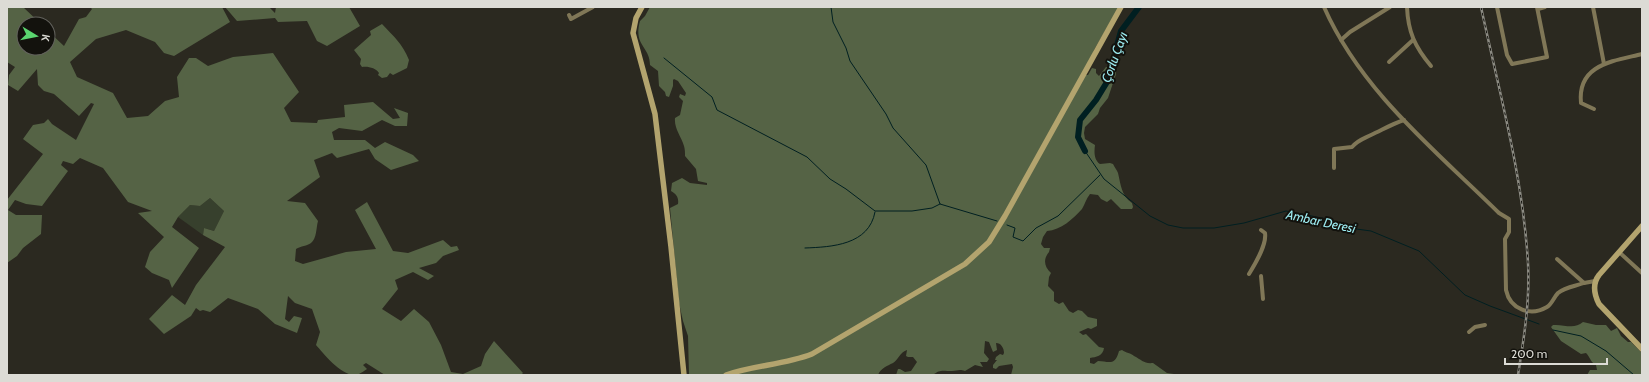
<svg xmlns="http://www.w3.org/2000/svg" width="1649" height="382" font-family="Cabin,sans-serif">
<rect width="100%" height="100%" fill="#2b2920"/>
<path fill="#37402d" d="M210,198L224,211L214,231L204,228L203,235L178,217L190,205L200,206Z"/>
<g fill="#556345">
<path d="M7,7H23L41,24H24V48H48V31L64,46L79,19L86,17L92,9L90,7H222L230,22L174,56L164,53L155,42L126,30L96,39L70,62L77,77L113,93L127,118L148,116L165,101L179,97L177,77L189,58H196L208,66L233,57L273,53L299,92L284,108L291,122L317,123L318,120L345,117L344,105L373,102L393,119L400,118L394,108L408,113L407,126H395L382,120L362,131L339,128L332,132L334,140H365L375,148L385,142L413,155L419,161L391,170L375,159L369,149L337,158L332,153L314,160L320,177L287,201L305,203L318,221C316,228 317,238 311,243C307,246 301,246 296,249L295,261L303,264L346,252L376,249L355,210L367,202L393,251L408,253L443,240L451,247L457,246L459,250L443,256L436,263L419,268L434,276L428,280L413,272L395,280L398,289L382,309L401,321L414,309L429,322L441,345L451,372L463,374L481,366L485,354L494,341L523,373L521,375H385L366,363L363,365L367,369C364,371 361,373 359,374C344,380 324,354 316,345L320,332L312,309L295,303L288,296L285,319L289,322L294,316L302,318L297,333L275,324L258,309L228,298L210,312L203,310L200,311L196,308L191,316L164,334L149,319L172,295L185,305L196,285L225,247L203,235L204,228L214,231L224,211L210,198L200,206L190,205L178,217L172,227L199,248L172,288L169,280L152,273L145,267L150,252L164,237L138,213L152,211L128,202L103,168L80,158L73,164L63,161L61,165L68,171L42,206L26,204L15,200L8,210L16,215H42L41,234L23,248L17,256L7,263V200L43,154L23,139L33,125L44,123L48,119L52,124L76,140L94,104L91,103L79,116L54,94L44,91L38,85L37,69L18,91L8,85L9,75L15,67L7,62Z"/>
<path d="M225,7H270V8L275,13L276,7H349L360,26L327,46L317,41L307,21L278,22L275,18L237,21Z"/>
<path d="M650,7H1119L1094,50L1085,75H1088L1092,68L1096,69V73L1099,76L1106,67L1116,71V74L1108,98L1100,108L1098,114L1085,127L1084,133L1085,139L1095,145C1094,152 1094,160 1100,164L1110,163L1113,164C1115,168 1117,170 1118,173C1121,185 1121,195 1132,203L1133,207L1132,209H1121L1111,199L1107,202L1101,199L1098,195L1090,194C1086,199 1085,204 1082,209C1073,219 1061,230 1047,231L1043,237L1041,244L1044,248H1050L1049,252C1043,259 1044,267 1051,273L1049,277L1048,286L1054,292V301L1059,304L1063,302L1069,311L1073,313L1078,310L1082,311L1088,317L1097,319V326L1091,329L1088,328L1079,332L1083,335L1086,334L1099,347L1104,348C1103,356 1096,357 1090,358V363L1094,364L1098,361C1108,361 1115,367 1119,351L1122,350C1126,353 1131,353 1134,356C1142,360 1144,364 1153,363L1167,373L1181,375H1011L1013,367L1012,364L999,366L996,369L993,368V365L997,360H995L996,357L1000,354L1003,355L1004,353C1004,348 1001,343 996,343L997,350L993,352L989,342L985,341L984,353L989,359L987,362H980L983,367L975,365L965,371C959,369 957,371 952,371C943,371 940,369 933,375H896L898,369H900L905,372L911,371L917,362L913,357H908L906,356L907,350C899,353 899,359 893,363C887,366 881,368 878,375H689L688,336L683,321L679,303L670,208L678,204C679,197 676,194 671,191L672,183L682,178L690,183L707,185V183L698,181L696,169L685,156C685,153 685,149 684,146C681,136 674,129 675,118L680,115L683,101L679,97L680,94L685,96L686,93L678,81L674,79L673,80V86L669,97L666,96L665,92L659,86L658,71L650,65C650,46 633,46 640,21L645,16Z"/>
<path d="M382,24C394,37 402,43 409,60L407,68L393,75L390,73L387,77L382,78L378,75L379,73C376,68 368,66 362,67L360,64L361,59L354,50L371,35L370,31Z"/>
<path d="M1583,322L1596,325H1606L1611,331L1617,328L1621,336L1628,342H1631L1642,353V375H1587L1590,370H1597L1596,365C1591,363 1590,357 1586,353L1581,354L1561,341L1551,327L1553,325C1564,324 1574,330 1583,322Z"/>
</g>
<g fill="none" stroke-linecap="round" stroke-linejoin="round">
<g stroke="#001f21" stroke-width="1">
<path d="M831,7L833,22L846,48L850,61L886,114L893,128L926,165L940,204L997,221"/>
<path d="M664,58L712,97L717,110L807,157L830,179L846,189L875,211H912L932,208L940,204"/>
<path d="M1085,151L1104,179L1150,216L1168,225L1183,228H1214L1244,223L1286,211L1327,219L1349,228L1371,231L1419,251L1465,295L1490,306L1539,324"/>
<path d="M1007,225L1015,228L1013,237L1023,241L1036,228L1058,216L1100,175"/>
<path d="M805,248C832,247 869,245 875,212"/>
<path d="M1553,330L1581,336L1606,351L1634,375"/>
</g>
<path stroke="#001f21" stroke-width="6" d="M1085,151L1078,137L1080,120L1096,100L1107,82L1115,61L1116,49L1121,31L1139,7"/>
<g stroke="#807757" stroke-width="4">
<path d="M1324,7C1361,91 1435,150 1499,213L1509,219V232L1505,239L1506,290C1510,309 1530,317 1547,307C1552,304 1554,297 1558,293C1565,287 1576,286 1584,283"/>
<path d="M1407,7C1408,32 1415,47 1431,66"/>
<path d="M1497,7L1507,55L1512,64L1547,57L1537,7"/>
<path d="M1593,7L1604,64"/>
<path d="M1538,9L1545,7"/>
<path d="M569,15L571,19L593,7"/>
<path d="M1341,40L1350,32L1390,7"/>
<path d="M1389,62L1413,40"/>
<path d="M1594,109L1581,103C1577,64 1614,61 1642,54"/>
<path d="M1334,168V149L1352,147C1358,140 1363,139 1371,135C1382,130 1392,124 1404,120"/>
<path d="M1619,252L1642,273"/>
<path d="M1557,259L1584,283L1595,281"/>
<path d="M1249,274C1255,264 1267,245 1265,233L1261,230"/>
<path d="M1261,276L1263,299"/>
<path d="M1469,332L1475,327L1485,325"/>
</g>
<g stroke="#b3a46e" stroke-width="5.5">
<path d="M642,7L636,18L633,33L655,114L671,247L684,375"/>
<path d="M1642,226L1599,275C1592,284 1594,294 1599,304L1642,349"/>
<path d="M726,375C754,365 784,365 812,354L965,264L989,242L1005,216L1121,7"/>
</g>
<g stroke="#8c8b83" stroke-width="2.5">
<path id="rail" d="M1481,7C1499,91 1523,177 1528,263C1530,301 1524,338 1518,375"/>
</g>
<use href="#rail" stroke="#13120d" stroke-width="1" stroke-dasharray="3" stroke-linecap="butt"/>
</g>
<g text-anchor="middle" stroke-width="4" stroke-linejoin="round" paint-order="stroke">
<g font-size="13" font-style="italic" fill="#9cebf0" stroke="#13120d">
<text transform="translate(1114 57) rotate(-70)" y="5">Çorlu Çayı</text>
<text transform="translate(1321 221) rotate(12)" y="5">Ambar Deresi</text>
</g>
</g>
<rect width="1649" height="382" fill="none" stroke="#dcdbd5" stroke-width="16"/>
<g transform="translate(36 36) rotate(100)"><circle r="19" fill="#13120d" stroke="#63625d"/>
<path d="M0-3L7 15L0 10L-7 15Z" fill="#5ad56f"/>
<text y="-6" font-size="11" font-weight="bold" text-anchor="middle" fill="#dcdbd5">K</text>
</g>
<path d="M1505 358v6h102v-6" fill="none" stroke="#dcdbd5" stroke-width="2"/>
<text x="1511" y="358" font-size="12" fill="#dcdbd5" stroke="#13120d" stroke-width="3" paint-order="stroke">200 m</text>
</svg>
